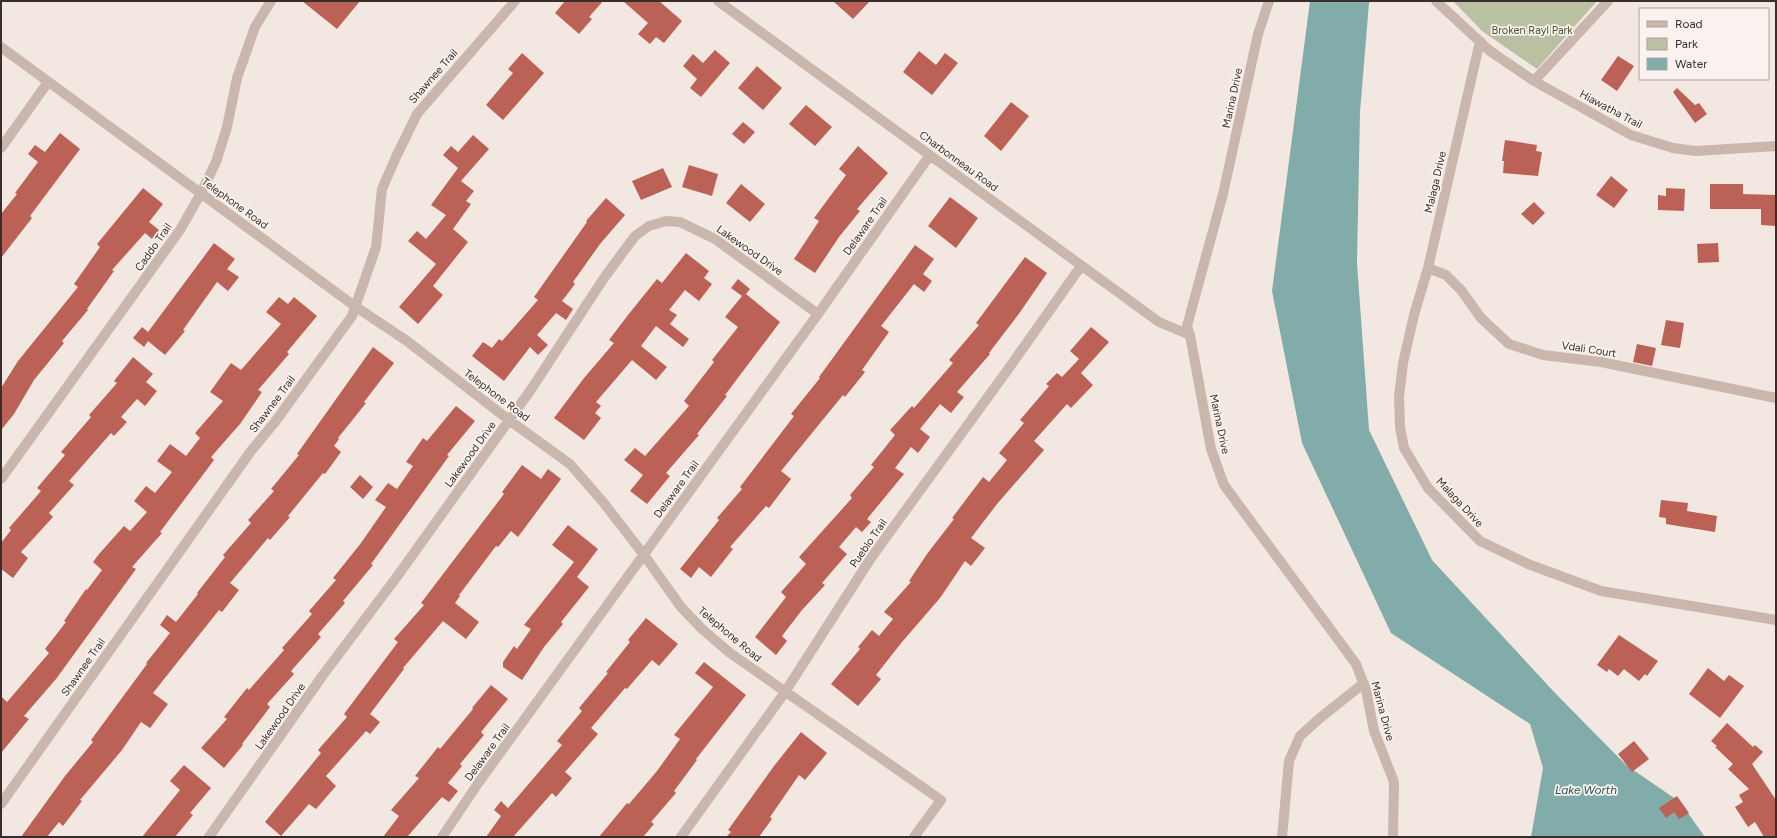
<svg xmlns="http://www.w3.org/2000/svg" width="1777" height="838" font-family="Figtree,sans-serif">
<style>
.green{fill:#bac0a2}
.water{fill:#82aca9}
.building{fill:#bc6155}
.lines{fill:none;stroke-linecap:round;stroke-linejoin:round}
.minor{stroke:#c9b7ae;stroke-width:10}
.labels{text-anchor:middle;stroke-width:3.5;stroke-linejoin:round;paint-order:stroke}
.park-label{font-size:11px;fill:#4c5531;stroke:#f9f2ee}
.street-label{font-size:11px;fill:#382e2c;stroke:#f9f2ee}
.water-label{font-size:12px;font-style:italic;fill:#245753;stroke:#f9f2ee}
</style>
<rect width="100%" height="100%" fill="#f2e8e1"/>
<path class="green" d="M1453 1H1597L1537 69 1482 31Z"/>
<path class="water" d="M1310 1H1371L1369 3 1360 112 1357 263 1369 430 1432 560 1556 694 1626 765 1680 802 1705 837H1531L1543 768 1530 724 1391 633 1302 443 1272 291Z"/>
<path class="building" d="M302 1H360L337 29Z
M565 1H603L589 17 592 19 579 34 555 13Z
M623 1H659L682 21 664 43 656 37 650 44 638 34 648 23Z
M833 1H870L853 19Z
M715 50 730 63 701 97 690 88 697 79 683 66 693 54 703 63Z
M919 51 936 65 945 53 958 63 932 95 903 72Z
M522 53 544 73 503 120 486 105 513 73 508 69Z
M1618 56 1634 66 1617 91 1601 80Z
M757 66 782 88 763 110 738 88Z
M1677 88 1695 105 1699 103 1707 114 1695 123 1673 92Z
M1011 102 1029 116 1001 151 984 136Z
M806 105 832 127 815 146 789 124Z
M743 122 755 132 744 144 732 134Z
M60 133 80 149 30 216 32 218 1 258V214L17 194 15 193 38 162 28 154 35 145 45 152Z
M473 135 489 149 461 181 474 191 466 201 471 204 453 229 468 242 433 286 443 295 418 324 399 307 436 264 408 241 417 231 426 239 446 215 431 205 458 168 443 155 451 146 458 152Z
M1505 140 1537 145 1536 151 1542 152 1538 176 1503 173 1504 161H1502Z
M858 146 888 173 857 209 860 211 839 237 815 273 794 259 819 221 814 218 846 175 839 169Z
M689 165 718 174 712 196 682 187Z
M663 168 672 187 641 200 632 181Z
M1611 176 1628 190 1614 208 1596 195Z
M741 184 765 204 750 222 726 203Z
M1710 184H1743V194L1776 195V226L1761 225V209H1710Z
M143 188 163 204 149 222 159 230 152 239 145 233 112 270 114 271 87 309 88 310 62 341 64 343 34 380 14 414 1 430V388L18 361 78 287 74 284 100 247 97 244Z
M1666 188 1685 189 1684 211 1658 210V195L1666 196Z
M950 197 978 218 956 248 928 226Z
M606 198 625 215 600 244 573 282 575 284 562 301 573 309 566 320 556 313 537 335 548 345 538 355 530 347 504 381 472 356 483 342 492 348 499 339 502 341 538 300 534 297 587 222 586 221Z
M1534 202 1545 213 1533 225 1521 214Z
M214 243 235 259 227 269 239 277 228 291 217 282 183 330 185 331 165 355 148 341 144 347 133 338 142 327 148 332Z
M1718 243 1719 262 1698 263 1697 244Z
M915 245 934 259 923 274 932 281 924 292 914 284 881 326 889 332 862 370 865 372 845 397 843 395 781 471 791 479 769 508 766 506 730 547 733 549 711 577 699 567 691 578 680 569 719 520 717 518 742 489 740 487 794 416 791 414 820 378 819 377Z
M686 253 709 271 704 278 712 284 699 301 685 290 669 310 677 315 670 324 689 339 683 347 656 326 641 346 667 367 656 380 632 360 596 402 601 406 595 413 601 418 584 440 554 418 584 378 614 343 609 340 628 315 657 279 662 283Z
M1025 257 1047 273 1018 315 989 353 990 354 957 392 964 397 951 413 940 404 920 429 930 437 918 453 911 447 895 468 904 474 867 519 871 522 862 532 856 527 839 547 847 554 822 583 825 585 802 610 782 636 787 641 776 655 755 637 786 597 781 592 806 564 799 557 852 498 850 495 874 467 871 465 895 435 890 430 912 406 914 408 953 363 949 360 979 325 976 323Z
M738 279 750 289 746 294 780 322 725 395 727 396 697 434 699 435 666 473 670 476 647 504 630 491 643 475 624 460 635 448 645 456 689 406 684 401 714 362 712 360 738 327 725 317 742 296 731 288Z
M279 297 288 304 294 297 317 316 287 352 289 354 258 390 262 392 240 424 211 457 214 460 160 532 162 533 132 567 136 569 56 679 24 716 29 719 1 753V696L7 702 49 653 45 649 66 622 64 621 86 589 87 590 102 570 93 562 99 554 124 526 130 531 147 512 134 501 146 486 155 493 172 472 157 461 170 444 186 456 200 438 195 433 223 401 210 392 231 363 241 370 281 324 266 312Z
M1666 320 1684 323 1680 348 1661 345Z
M1091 327 1109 342 1081 373 1093 385 1071 408 1067 404 1034 441 1044 450 997 504 971 538 985 548 971 566 965 561 940 598 902 642 876 675 881 679 858 706 831 684 860 649 858 647 872 630 879 636 893 619 884 612 911 582 909 581 927 554 954 519 952 518 977 485 983 477 989 482 1007 460 999 453 1024 423 1020 420 1049 386 1046 384 1057 373 1062 377 1079 359 1070 351Z
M1637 344 1656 348 1652 366 1633 362Z
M373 347 394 363 364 402 366 403 338 438 339 439 334 446 341 452 325 474 323 473 288 516 290 517 270 540 268 538 230 583 239 590 222 612 219 610 153 693 168 704 150 728 141 722 122 750 80 800 82 801 63 826 59 822 47 837H21L65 776 93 742 91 740 147 664 146 663 170 633 160 625 167 615 176 622 198 594 197 593 225 557 223 555 251 523 248 520 274 491 271 489 299 455 297 454Z
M133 357 153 374 146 382 157 391 145 406 137 399 121 417 127 422 114 436 111 433 69 481 74 485 49 513 53 517 21 552 28 558 13 578 1 569V543L11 530 9 528 41 491 37 488 65 455 61 452 91 417 89 415 117 383 114 381Z
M456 406 475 421 447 455 449 456 371 564 373 565 343 601 345 603 318 634 321 637 291 671 294 674 267 704 270 707 242 744 243 745 224 768 201 748 227 719 224 717 247 688 249 690 284 650 282 648 312 614 309 611 336 580 333 578 361 543 386 507 375 500 388 483 397 489 413 466 406 462 423 438 427 441Z
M522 465 541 479 548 469 561 479 518 537 511 531 498 547 496 546 459 595 460 596 455 603 479 622 466 639 443 621 403 668 404 669 370 714 380 722 370 734 366 731 326 776 336 786 316 809 309 804 281 836 265 822 321 753 318 750 347 717 344 714 398 642 394 639 424 605 421 603 504 494 502 492Z
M360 475 373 487 363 499 350 487Z
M1661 500 1688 503 1687 511 1717 516 1715 532 1666 524V518L1659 517Z
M568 525 598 549 577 577 589 587 561 622 563 624 544 647 522 680 503 667V662L514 646 517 649 531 629 524 625 574 562 552 545Z
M646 618 678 644 659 666 652 660 627 689 625 688 591 728 598 734 565 772 572 778 556 797 552 793 513 837H486L501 816 494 810 501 801 508 808 562 745 557 741 582 711 579 708 608 673 606 672 630 642 628 640Z
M1619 635 1658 661 1647 676 1645 674 1639 681 1624 669 1618 676 1609 669 1607 672 1597 665Z
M704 662 746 695 696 759 697 760 674 791 676 793 651 822 654 824 643 837H599L627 803 629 804 657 771 680 739 674 735 713 687 695 673Z
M1708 668 1724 681 1729 675 1744 686 1720 718 1689 694Z
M491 685 508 699 481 732 484 735 460 764 462 766 448 783 458 791 449 802 442 797 407 837H383L399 816 391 810 419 778 415 776 438 747 440 749 473 709 472 708Z
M1727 723 1753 747 1755 745 1763 752 1752 764 1776 800V837H1764L1755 822 1748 827 1735 807 1743 802 1739 795 1749 789 1728 769 1733 764 1715 747 1717 746 1711 741Z
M801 732 827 753 805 780 799 775 770 817 772 819 759 837H726L731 832 728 830 774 766Z
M1634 741 1649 759 1632 772 1618 754Z
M184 765 211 788 190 813 193 815 175 837H142L180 790 170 781Z
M1677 796 1689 813 1679 819 1674 812 1666 818 1659 808Z"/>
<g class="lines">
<path class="minor" d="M718 1 1159 322 1190 335
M1269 1 1258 34 1223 194 1187 326 1190 335 1211 449 1224 485 1356 664 1366 690 1374 731 1394 782 1393 837
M1436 1 1490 51 1534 81 1631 135 1673 148 1696 151 1776 146
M1480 41 1428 268 1414 315 1403 363 1399 397 1400 427 1404 448 1428 488 1480 541 1528 564 1601 591 1776 620
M1 47 356 307 407 341 509 420 570 464 603 502 644 555 681 607 702 629 730 653 941 800 914 837
M1534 81 1608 1
M1 148 48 82
M1428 268 1446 275 1461 290 1481 318 1509 344 1543 355 1601 362 1776 398
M1 479 180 230 201 193 216 162 227 127 237 78 255 27 271 1
M1 804 251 451 275 422 352 316 376 247 382 189 396 157 417 114 515 1
M209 837 323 675 396 578 530 391 604 278 635 236 649 226 666 221 680 222 715 239 818 314
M442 837 479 782 818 314 930 155
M681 837 785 692 871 558 1009 368 1081 266
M1282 837 1289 761 1300 736 1320 718 1364 683"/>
</g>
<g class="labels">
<g class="park-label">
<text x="1532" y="34">Broken Rayl Park</text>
</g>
<g class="street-label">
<text transform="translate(433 76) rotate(-49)" y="4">Shawnee Trail</text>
<text transform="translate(1232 98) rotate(-78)" y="4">Marina Drive</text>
<text transform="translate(1611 109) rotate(28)" y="4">Hiawatha Trail</text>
<text transform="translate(959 161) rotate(36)" y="4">Charbonneau Road</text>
<text transform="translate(1435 182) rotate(-77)" y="4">Malaga Drive</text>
<text transform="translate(235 203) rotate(36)" y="4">Telephone Road</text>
<text transform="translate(865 226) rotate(-55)" y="4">Delaware Trail</text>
<text transform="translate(153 247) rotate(-55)" y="4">Caddo Trail</text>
<text transform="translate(750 250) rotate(35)" y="4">Lakewood Drive</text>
<text transform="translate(1589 349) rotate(9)" y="4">Vdali Court</text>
<text transform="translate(497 395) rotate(37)" y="4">Telephone Road</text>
<text transform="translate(272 404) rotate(-53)" y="4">Shawnee Trail</text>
<text transform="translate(1220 424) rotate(78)" y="4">Marina Drive</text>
<text transform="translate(470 454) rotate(-54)" y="4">Lakewood Drive</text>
<text transform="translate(676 489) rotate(-54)" y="4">Delaware Trail</text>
<text transform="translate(1460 502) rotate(47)" y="4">Malaga Drive</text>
<text transform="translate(868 543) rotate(-55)" y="4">Pueblo Trail</text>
<text transform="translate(730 634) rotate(40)" y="4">Telephone Road</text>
<text transform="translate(83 667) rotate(-55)" y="4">Shawnee Trail</text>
<text transform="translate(1383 711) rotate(75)" y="4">Marina Drive</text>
<text transform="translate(280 716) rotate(-55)" y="4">Lakewood Drive</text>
<text transform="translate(487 752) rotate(-54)" y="4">Delaware Trail</text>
</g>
<g class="water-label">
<text x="1586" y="794">Lake Worth</text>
</g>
</g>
<rect width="1777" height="838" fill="none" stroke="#382e2c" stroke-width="4"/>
<rect x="1639" y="8" width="130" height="72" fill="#f9f2ee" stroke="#aca4a0"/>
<rect x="1647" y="21" width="20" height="6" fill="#c9b7ae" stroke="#aca4a0"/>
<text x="1675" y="28" font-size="12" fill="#382e2c">Road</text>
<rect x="1647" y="38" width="20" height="12" fill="#bac0a2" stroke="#aca4a0"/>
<text x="1675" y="48" font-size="12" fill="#382e2c">Park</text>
<rect x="1647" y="58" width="20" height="12" fill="#82aca9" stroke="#aca4a0"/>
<text x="1675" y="68" font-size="12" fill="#382e2c">Water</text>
</svg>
